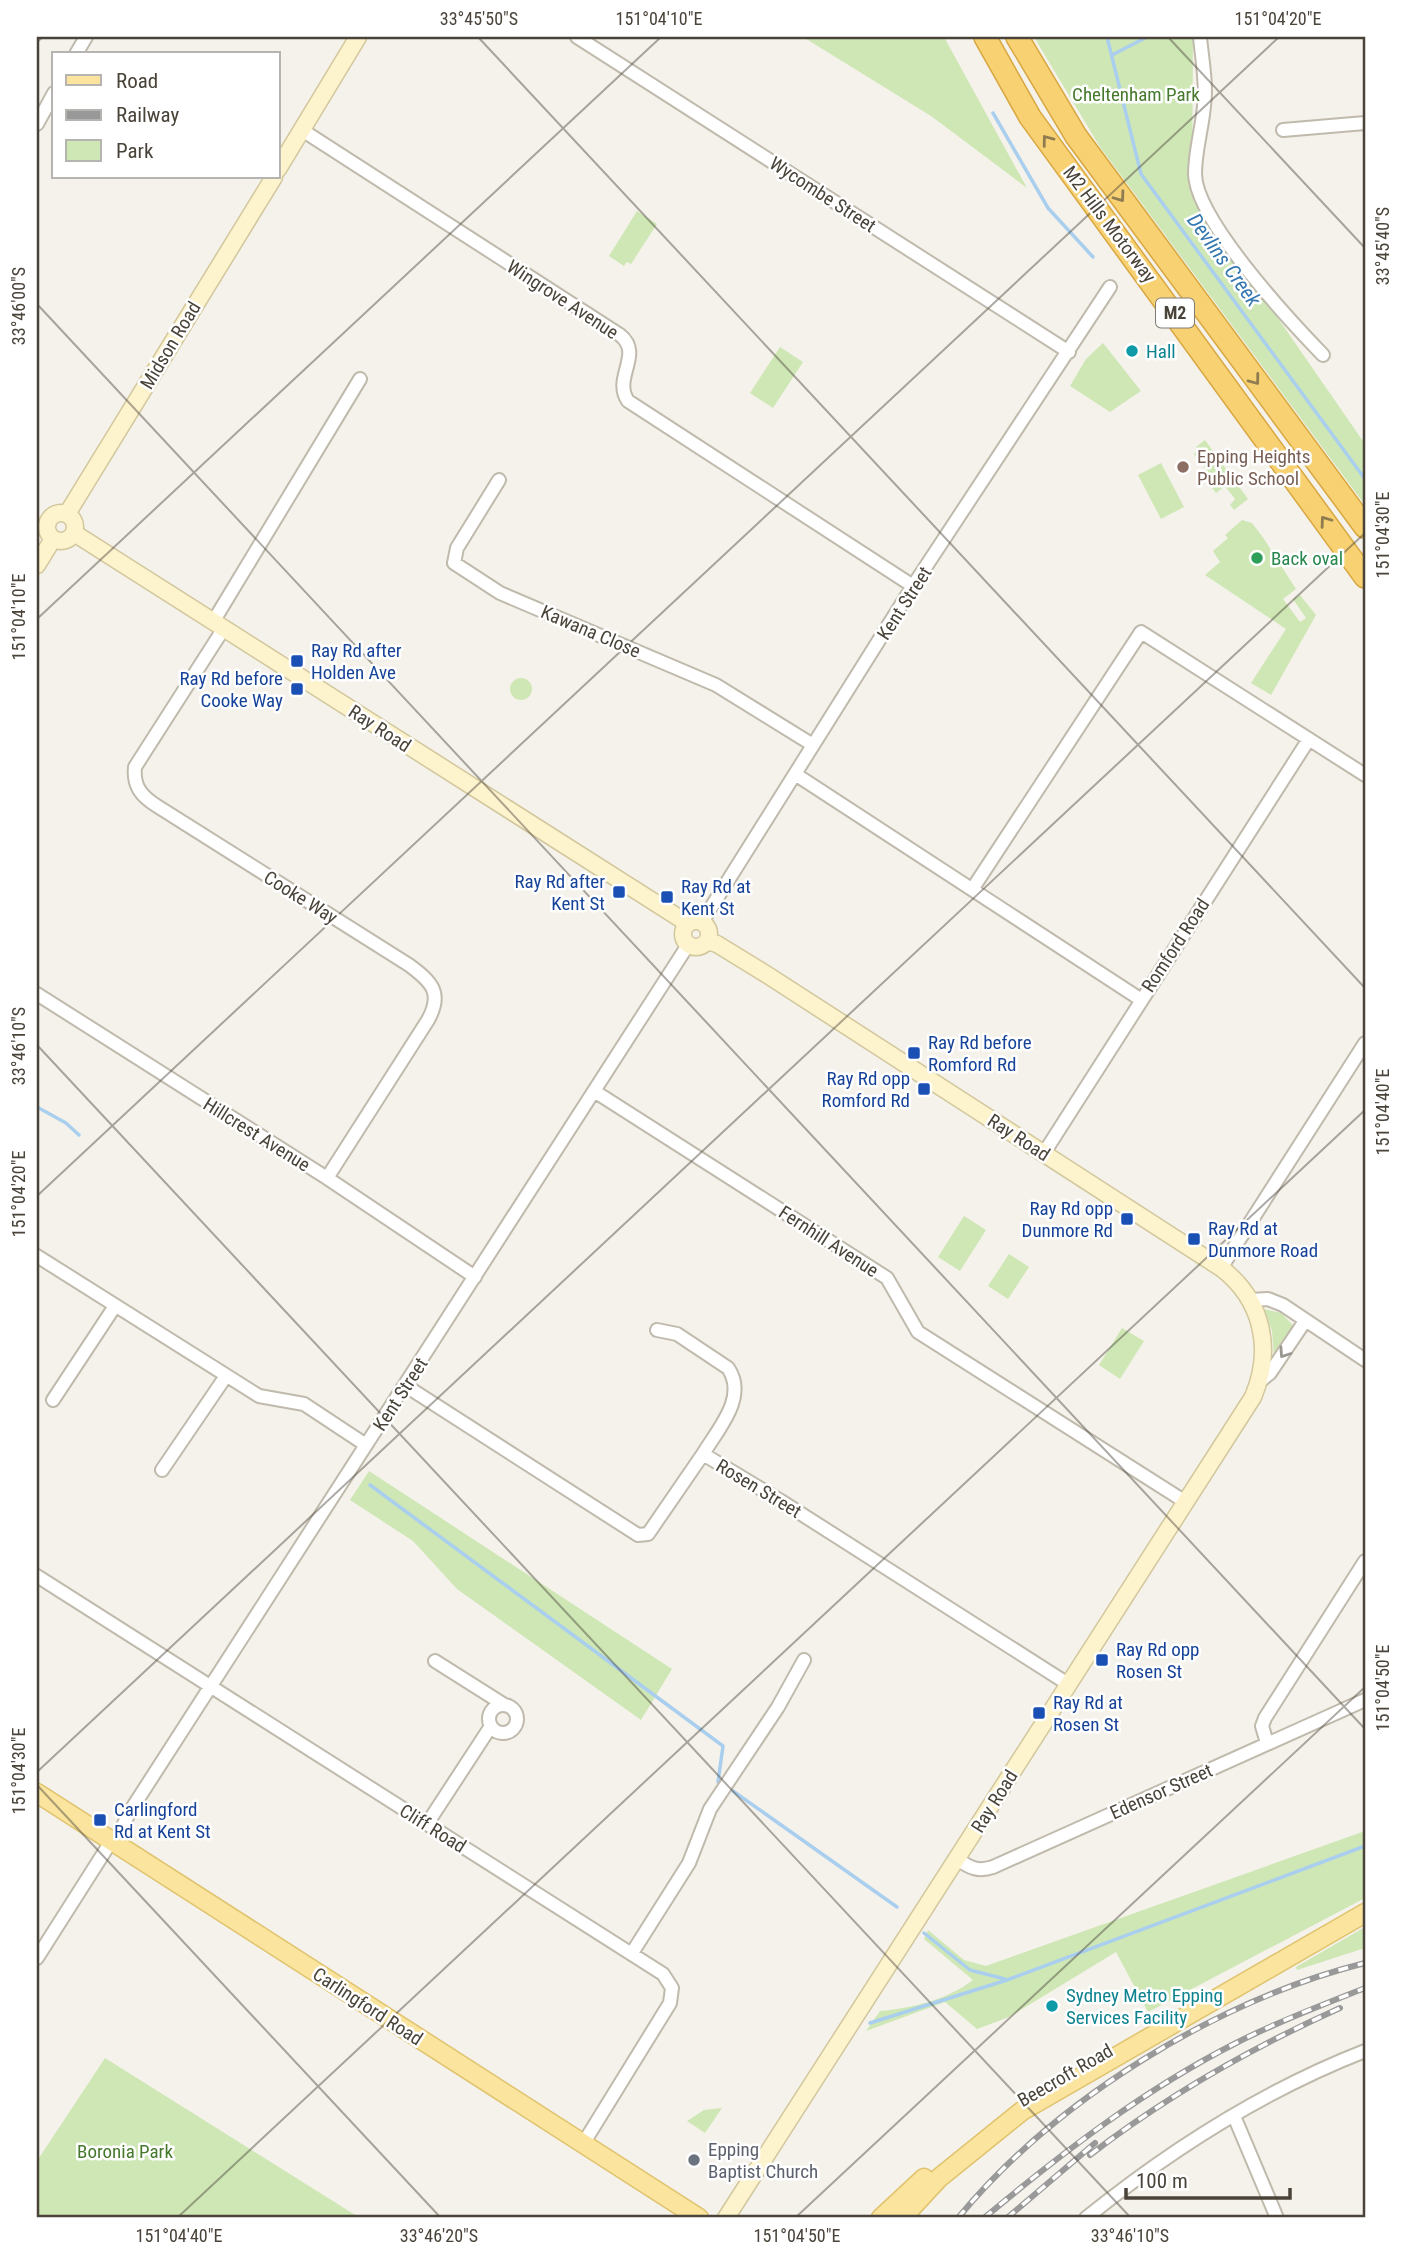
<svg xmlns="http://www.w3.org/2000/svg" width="1402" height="2255" font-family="'Roboto Condensed',sans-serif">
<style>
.green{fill:#cee7b5}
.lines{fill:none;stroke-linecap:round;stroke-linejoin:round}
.stream{stroke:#aacfee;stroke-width:3.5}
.street-casing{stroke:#c0baad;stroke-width:16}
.secondary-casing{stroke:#d2c79c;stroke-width:19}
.primary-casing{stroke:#e0c36e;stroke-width:21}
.highway-casing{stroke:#d8a741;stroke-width:24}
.street{stroke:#fff;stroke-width:12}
.secondary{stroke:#fdf3cd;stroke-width:16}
.primary{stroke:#fae49e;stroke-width:18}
.highway{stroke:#f8d172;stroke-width:21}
.rail-casing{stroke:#999;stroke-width:6}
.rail{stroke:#fff;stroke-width:3.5;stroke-dasharray:10;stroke-linecap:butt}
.oneway{stroke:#8f7c50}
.oneway2{stroke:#9b9892}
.ticks{fill:none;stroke:#494339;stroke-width:2;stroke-opacity:0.45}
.culture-dot{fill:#0f9aa8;stroke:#fff;stroke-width:2.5}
.education-dot{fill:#8d6e63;stroke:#fff;stroke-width:2.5}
.leisure-dot{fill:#2e9e5b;stroke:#fff;stroke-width:2.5}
.transit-dot{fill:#1a4fb4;stroke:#fff;stroke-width:2.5}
.worship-dot{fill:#6b7280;stroke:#fff;stroke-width:2.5}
.labels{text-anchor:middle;stroke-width:5;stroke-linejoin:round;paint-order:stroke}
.shield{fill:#fff;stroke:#807b74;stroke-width:2}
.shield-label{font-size:18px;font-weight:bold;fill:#494339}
.park-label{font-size:19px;fill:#47792d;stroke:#fff}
.street-label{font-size:19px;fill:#494339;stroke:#fff}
.culture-label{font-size:19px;fill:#0d838f;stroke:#fff;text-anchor:start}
.education-label{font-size:19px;fill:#785e54;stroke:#fff;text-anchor:start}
.leisure-label{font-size:19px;fill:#27864d;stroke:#fff;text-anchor:start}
.transit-label{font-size:19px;fill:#164399;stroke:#fff;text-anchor:start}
.worship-label{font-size:19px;fill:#5b616d;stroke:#fff;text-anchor:start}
.water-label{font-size:21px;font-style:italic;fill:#3577b1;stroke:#fff}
.neatline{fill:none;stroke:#494339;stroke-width:2.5}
.ticks-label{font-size:18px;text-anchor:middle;fill:#494339}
</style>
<rect width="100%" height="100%" fill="#f5f2eb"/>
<path class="green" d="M803 37H944L1027 188 931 116Z
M1034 37H1193L1192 194 1365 444V505L1100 147Z
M637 211 657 224 631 264 627 262 624 266 609 256Z
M1103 343 1141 391 1110 412 1070 386 1086 359Z
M780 347 803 362 773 408 750 393Z
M1205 440 1248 499 1234 510 1230 505 1235 499 1225 486 1216 493 1212 488 1218 484 1194 454 1198 450 1196 447Z
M1161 463 1184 507 1161 519 1138 475Z
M1242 520 1252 523 1262 536 1296 589 1283 599 1300 622 1306 618 1293 599 1300 595 1316 615 1271 695 1251 683 1286 629 1205 575 1220 562 1213 551 1228 538 1225 535Z
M510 689a11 11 0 1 1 22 0a11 11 0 1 1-22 0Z
M964 1216 986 1230 960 1271 938 1257Z
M1009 1254 1029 1267 1008 1299 988 1286Z
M1264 1309 1281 1313 1294 1326 1274 1357 1272 1331Z
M1122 1328 1144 1341 1120 1379 1099 1365Z
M369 1471 672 1669 641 1720 457 1589 413 1541 350 1500Z
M1365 1831V1898L1148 2012 1116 1952 1009 2017 977 2029 945 2002 866 2031 880 2011C912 2008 947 2000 973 1980L924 1939 928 1930 964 1960 986 1966Z
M1365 1927V1948L1297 1970 1296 1967Z
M105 2058 360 2218H37V2161Z
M722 2108 705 2133 687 2121 704 2110Z"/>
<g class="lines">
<path class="stream" d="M1107 37 1141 174 1365 479
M1112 55 1147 37
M993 113 1048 208 1093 257
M37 1107 66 1123 79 1135
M370 1485 723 1746 718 1782
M733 1791 897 1907
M924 1933 970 1970 1005 1979
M870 2023 1007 1980 1365 1846"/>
<g class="street-casing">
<path id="street" d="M577 37 1069 352
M1200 37C1202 59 1207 84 1204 106 1202 129 1195 151 1195 174 1196 220 1290 321 1323 355
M76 54 86 37
M37 124 54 93
M302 130 620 335C644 354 612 378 628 401L913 586
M1283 130 1365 123
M499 480 457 548 454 563 500 593 716 685 813 745
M213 622 360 379
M224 628 135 767C133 786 141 796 157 806L409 965C432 982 443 993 428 1020L327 1178
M795 774 1140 999
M973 888 1141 632 1365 775
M702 922 913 586 1110 287
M37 994 327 1178 475 1277
M594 1091 887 1278 918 1332 1184 1501
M1044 1153 1309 739
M37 1256 259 1396 304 1404 366 1445
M1221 1268 1365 1043
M1250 1300 1268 1299 1283 1305 1365 1360
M657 1330 677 1334 728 1368C748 1397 718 1429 703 1454
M1259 1382 1270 1373 1305 1321
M406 1386 638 1535 648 1534 703 1454 781 1501 1068 1684
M53 1400 115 1306
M162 1470 226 1376
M37 1576 663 1974 672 1988 670 2003 583 2144
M435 1661 503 1704
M489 1719a14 14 0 1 1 28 0a14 14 0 1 1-28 0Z
M1267 1743 1262 1726 1265 1718 1365 1561
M427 1824 491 1726
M121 1846 123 1826 129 1813 688 945
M957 1859C970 1868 978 1872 993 1867L1365 1700
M632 1953 689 1863 710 1809 778 1707 804 1660
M37 1958 112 1840
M1234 2116 1277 2218
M1086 2218C1169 2151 1265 2090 1365 2051"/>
</g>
<g class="secondary-casing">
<path id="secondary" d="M278 169 358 37
M47 527a14 14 0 1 1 28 0a14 14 0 1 1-28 0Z
M67 514 274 177
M74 533 687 923
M37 565 53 539
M683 934a13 13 0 1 1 26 0a13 13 0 1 1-26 0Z
M707 941 717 944 769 976 1221 1268C1263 1300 1273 1350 1253 1397L726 2218"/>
</g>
<g class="primary-casing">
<path id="primary" d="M37 1793 699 2218
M881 2218 924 2178
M902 2218 939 2178 1022 2111 1365 1913"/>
</g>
<g class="highway-casing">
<path id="highway" d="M985 37 1030 117 1365 577
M1017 37 1076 136 1365 527"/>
</g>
<use href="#street" class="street"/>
<use href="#secondary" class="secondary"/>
<use href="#primary" class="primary"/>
<use href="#highway" class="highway"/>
<g class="rail-casing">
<path id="rail" d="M1090 2155C1167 2096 1251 2048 1340 2008
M958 2218C1055 2100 1217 2000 1365 1963
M984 2218C1063 2152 1145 2089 1238 2042 1279 2021 1322 2005 1365 1988
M1007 2218 1095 2143"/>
</g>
<use href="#rail" class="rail"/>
</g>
<defs><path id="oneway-chevron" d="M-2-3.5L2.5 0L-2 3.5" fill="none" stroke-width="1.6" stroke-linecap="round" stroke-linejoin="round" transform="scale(1.75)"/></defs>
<g class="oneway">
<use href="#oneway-chevron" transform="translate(1047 140) rotate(-127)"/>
<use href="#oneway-chevron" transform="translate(1120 197) rotate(54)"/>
<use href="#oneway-chevron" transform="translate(1255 380) rotate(53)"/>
<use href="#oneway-chevron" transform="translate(1325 521) rotate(-126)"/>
</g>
<use class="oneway2" href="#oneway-chevron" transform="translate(1284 1353) rotate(124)"/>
<path class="ticks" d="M478 37 1365 988M1168 37 1365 248M37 42 43 37M37 304 1365 1729M37 619 661 37M37 1045 1131 2218M37 1196 1279 37M37 1772 1365 533M37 1785 441 2218M177 2218 1365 1110M795 2218 1365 1687"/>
<g class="culture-dot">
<circle cx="1132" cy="351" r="7"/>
<circle cx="1052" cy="2006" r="7"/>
</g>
<circle class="education-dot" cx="1183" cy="467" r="7"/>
<circle class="leisure-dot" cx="1257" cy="558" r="7"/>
<g class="transit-dot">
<rect x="290" y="654" width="14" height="14" rx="3.5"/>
<rect x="290" y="682" width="14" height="14" rx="3.5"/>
<rect x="612" y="885" width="14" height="14" rx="3.5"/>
<rect x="660" y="890" width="14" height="14" rx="3.5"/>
<rect x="907" y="1046" width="14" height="14" rx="3.5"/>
<rect x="917" y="1082" width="14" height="14" rx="3.5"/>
<rect x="1120" y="1212" width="14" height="14" rx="3.5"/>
<rect x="1187" y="1232" width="14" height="14" rx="3.5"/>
<rect x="1095" y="1653" width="14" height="14" rx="3.5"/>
<rect x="1032" y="1706" width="14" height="14" rx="3.5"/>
<rect x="93" y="1813" width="14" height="14" rx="3.5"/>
</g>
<circle class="worship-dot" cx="694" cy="2160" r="7"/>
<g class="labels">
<rect class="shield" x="1156" y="298.5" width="38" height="29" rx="5"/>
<g class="shield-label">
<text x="1175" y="319">M2</text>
</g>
<g class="park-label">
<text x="1136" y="101">Cheltenham Park</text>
<text x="125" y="2158">Boronia Park</text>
</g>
<g class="street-label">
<text transform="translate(823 194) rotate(33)" y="7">Wycombe Street</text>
<text transform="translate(1110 224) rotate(53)" y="7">M2 Hills Motorway</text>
<text transform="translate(563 299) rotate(33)" y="7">Wingrove Avenue</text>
<text transform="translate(170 345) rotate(-59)" y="7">Midson Road</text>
<text transform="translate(904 603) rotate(-57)" y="7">Kent Street</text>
<text transform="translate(591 631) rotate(23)" y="7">Kawana Close</text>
<text transform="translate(380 728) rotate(33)" y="7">Ray Road</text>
<text transform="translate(301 897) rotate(32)" y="7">Cooke Way</text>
<text transform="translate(1175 945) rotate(-57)" y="7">Romford Road</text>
<text transform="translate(257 1134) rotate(32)" y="7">Hillcrest Avenue</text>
<text transform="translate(1019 1137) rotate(33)" y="7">Ray Road</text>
<text transform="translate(829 1241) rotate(33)" y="7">Fernhill Avenue</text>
<text transform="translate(400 1394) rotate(-57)" y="7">Kent Street</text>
<text transform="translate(759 1488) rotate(31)" y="7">Rosen Street</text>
<text transform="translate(1161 1791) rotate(-24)" y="7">Edensor Street</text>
<text transform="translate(994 1801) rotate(-58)" y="7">Ray Road</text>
<text transform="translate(433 1828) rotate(32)" y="7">Cliff Road</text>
<text transform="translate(368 2006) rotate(33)" y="7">Carlingford Road</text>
<text transform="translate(1065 2075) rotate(-30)" y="7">Beecroft Road</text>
</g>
<g class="culture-label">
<text x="1146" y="358">Hall</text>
<text x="1066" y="2002">Sydney Metro Epping<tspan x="1066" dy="22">Services Facility</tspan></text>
</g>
<g class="education-label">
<text x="1197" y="463">Epping Heights<tspan x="1197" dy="22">Public School</tspan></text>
</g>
<g class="leisure-label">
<text x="1271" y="565">Back oval</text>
</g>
<g class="transit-label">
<text x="311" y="657">Ray Rd after<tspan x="311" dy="22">Holden Ave</tspan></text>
<text x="283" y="685" text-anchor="end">Ray Rd before<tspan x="283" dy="22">Cooke Way</tspan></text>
<text x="605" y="888" text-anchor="end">Ray Rd after<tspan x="605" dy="22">Kent St</tspan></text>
<text x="681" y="893">Ray Rd at<tspan x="681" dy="22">Kent St</tspan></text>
<text x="928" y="1049">Ray Rd before<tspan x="928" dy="22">Romford Rd</tspan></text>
<text x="910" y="1085" text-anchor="end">Ray Rd opp<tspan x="910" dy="22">Romford Rd</tspan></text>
<text x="1113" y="1215" text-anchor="end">Ray Rd opp<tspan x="1113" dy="22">Dunmore Rd</tspan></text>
<text x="1208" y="1235">Ray Rd at<tspan x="1208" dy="22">Dunmore Road</tspan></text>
<text x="1116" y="1656">Ray Rd opp<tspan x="1116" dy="22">Rosen St</tspan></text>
<text x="1053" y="1709">Ray Rd at<tspan x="1053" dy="22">Rosen St</tspan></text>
<text x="114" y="1816">Carlingford<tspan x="114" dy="22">Rd at Kent St</tspan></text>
</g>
<g class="worship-label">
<text x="708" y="2156">Epping<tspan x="708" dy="22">Baptist Church</tspan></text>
</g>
<g class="water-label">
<text transform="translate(1224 260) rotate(54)" y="7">Devlins Creek</text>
</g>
</g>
<rect width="1402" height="2255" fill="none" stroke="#ffffff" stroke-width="77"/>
<rect x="52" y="52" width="228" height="126" fill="#ffffff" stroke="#b6b4b0" stroke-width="2"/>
<rect x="66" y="75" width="35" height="10" fill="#fae49e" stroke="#b6b4b0" stroke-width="2"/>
<text x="116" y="88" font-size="21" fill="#494339">Road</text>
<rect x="66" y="110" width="35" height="10" fill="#999999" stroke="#b6b4b0" stroke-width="2"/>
<text x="116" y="122" font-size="21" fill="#494339">Railway</text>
<rect x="66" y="140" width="35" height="21" fill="#cee7b5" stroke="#b6b4b0" stroke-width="2"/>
<text x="116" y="158" font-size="21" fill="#494339">Park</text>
<path d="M1126 2188v10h164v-10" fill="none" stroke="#494339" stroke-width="3.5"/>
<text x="1136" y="2188" font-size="21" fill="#494339" stroke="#ffffff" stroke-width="5" paint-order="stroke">100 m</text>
<rect x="38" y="38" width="1326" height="2178" class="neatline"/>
<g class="ticks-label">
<text x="479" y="25">33°45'50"S</text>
<text x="659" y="25">151°04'10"E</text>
<text x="1278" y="25">151°04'20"E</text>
<text transform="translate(1383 246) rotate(-90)" y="6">33°45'40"S</text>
<text transform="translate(19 306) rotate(-90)" y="6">33°46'00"S</text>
<text transform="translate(1383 535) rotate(-90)" y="6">151°04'30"E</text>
<text transform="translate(19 617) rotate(-90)" y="6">151°04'10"E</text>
<text transform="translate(19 1046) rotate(-90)" y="6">33°46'10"S</text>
<text transform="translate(1383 1112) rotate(-90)" y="6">151°04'40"E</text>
<text transform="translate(19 1194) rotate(-90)" y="6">151°04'20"E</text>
<text transform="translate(1383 1688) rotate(-90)" y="6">151°04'50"E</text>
<text transform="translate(19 1771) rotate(-90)" y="6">151°04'30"E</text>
<text x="179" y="2242">151°04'40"E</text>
<text x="439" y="2242">33°46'20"S</text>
<text x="797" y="2242">151°04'50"E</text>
<text x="1130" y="2242">33°46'10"S</text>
</g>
</svg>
